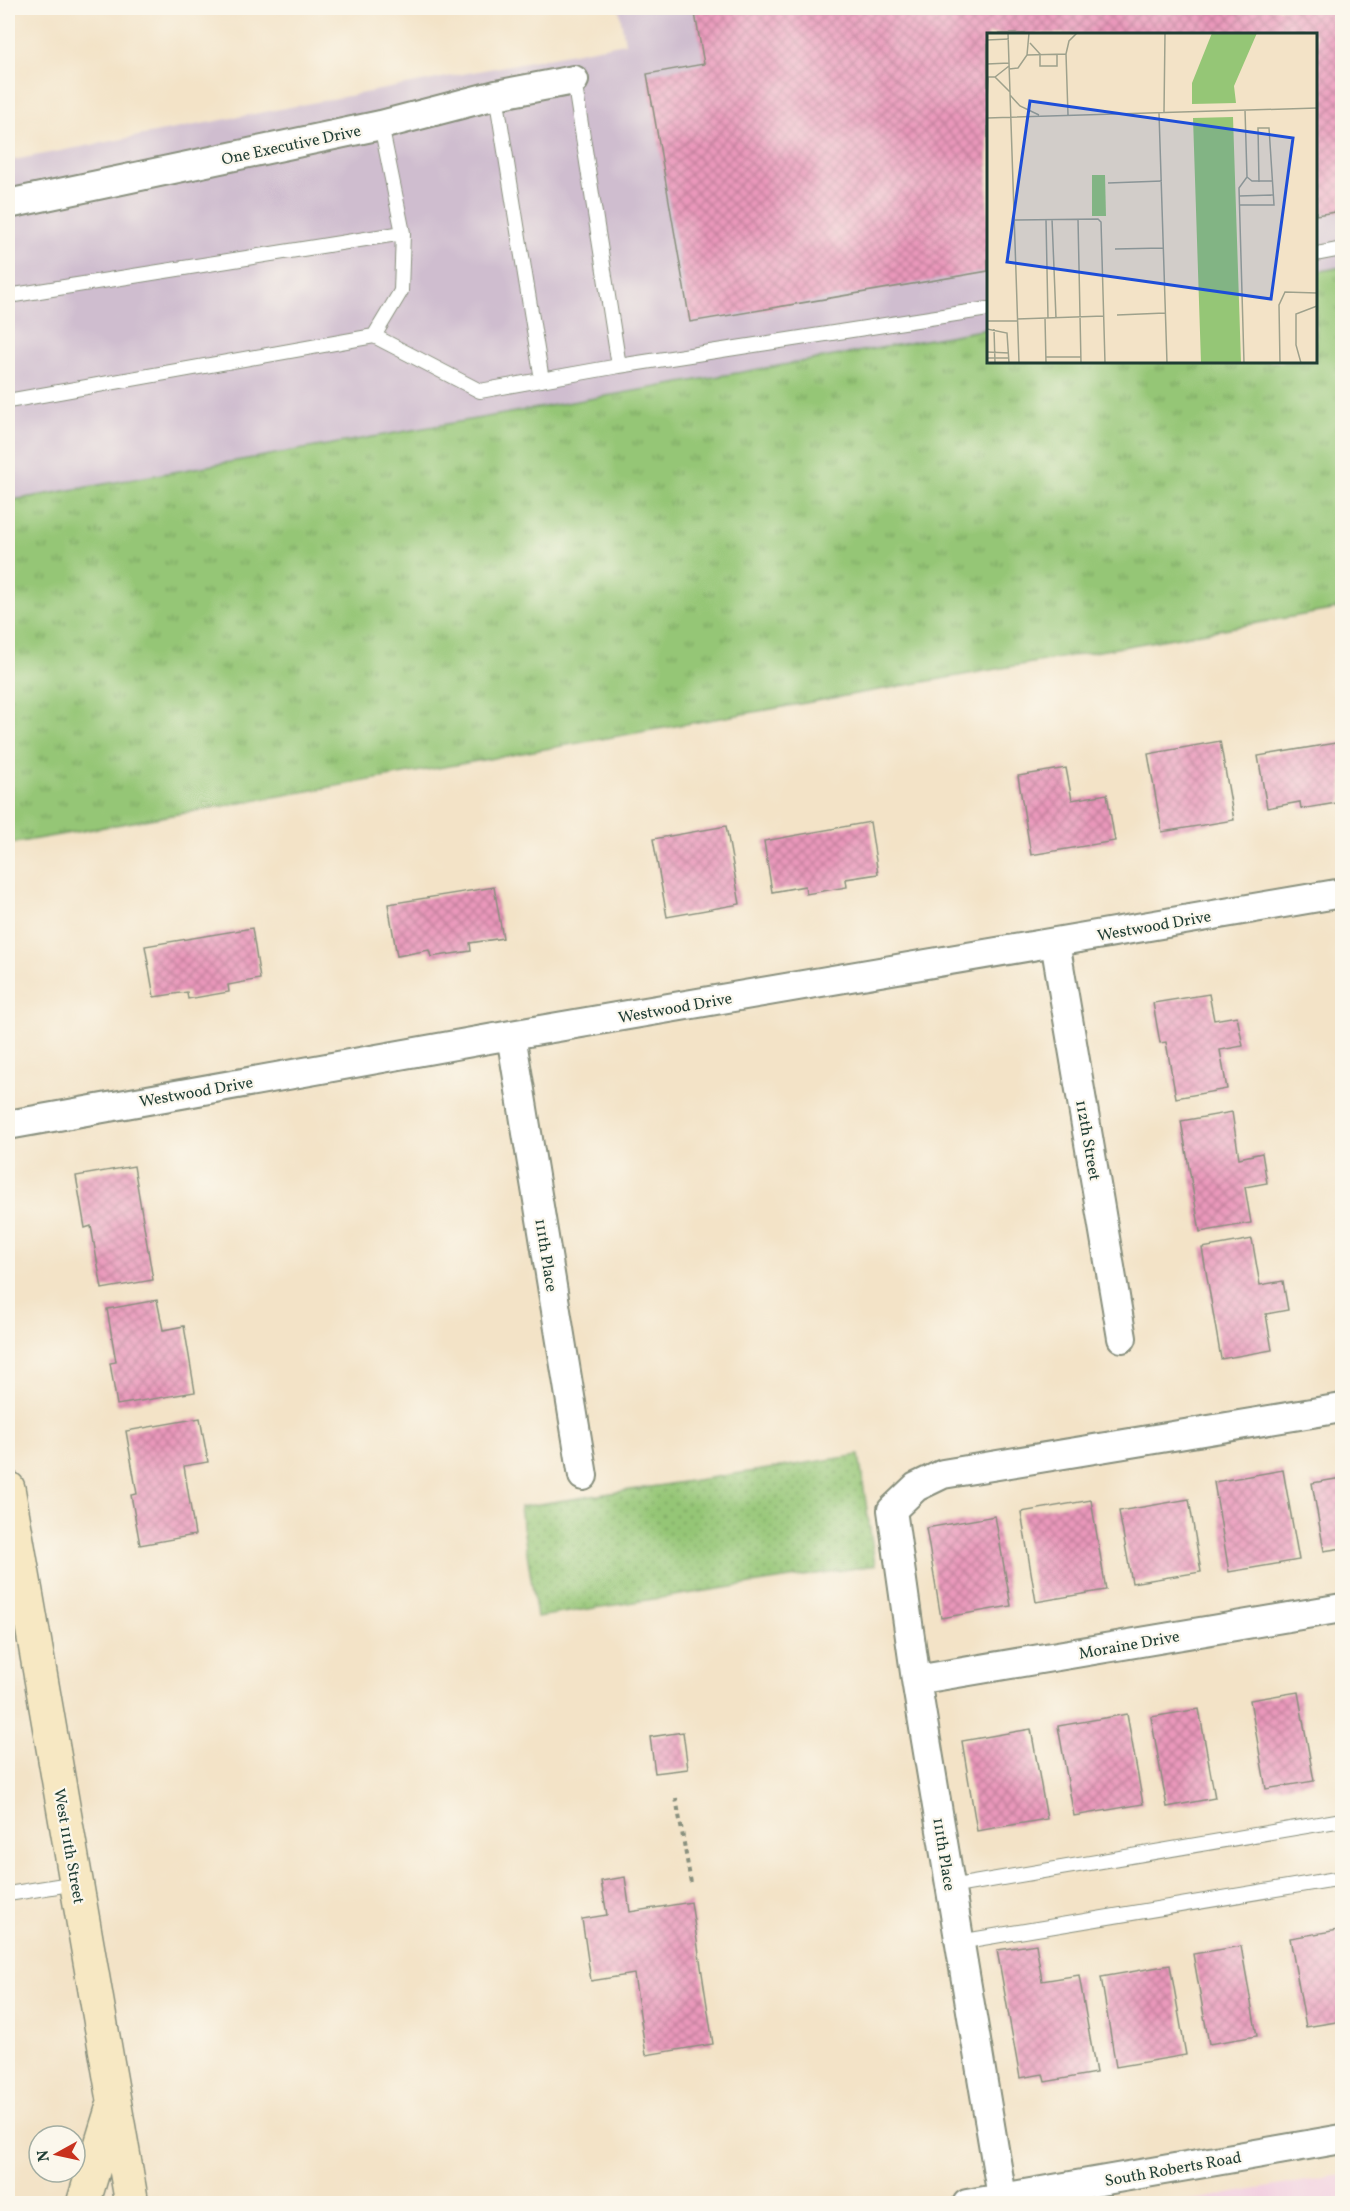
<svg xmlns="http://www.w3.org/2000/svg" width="1350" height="2211" font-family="Vollkorn,serif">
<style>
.built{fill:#f2cfe0}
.industrial{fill:#cfbdcf}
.grass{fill:url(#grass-tufts);stroke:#5a8255;stroke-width:1.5}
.park{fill:url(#park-dots);stroke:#5a8255;stroke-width:1.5}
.building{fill:url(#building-cross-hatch)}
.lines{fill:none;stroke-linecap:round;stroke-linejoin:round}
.lane-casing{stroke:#89907e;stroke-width:16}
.street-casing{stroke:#89907e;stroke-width:32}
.secondary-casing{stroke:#89907e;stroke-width:36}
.path{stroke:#89907e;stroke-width:4;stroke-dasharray:4.5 4.5;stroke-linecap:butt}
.lane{stroke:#fff;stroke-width:14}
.street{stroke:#fff;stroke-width:28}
.secondary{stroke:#f7e8c3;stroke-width:33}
.labels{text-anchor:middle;stroke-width:4.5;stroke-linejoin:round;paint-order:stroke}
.street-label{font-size:16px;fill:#1f3d34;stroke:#fbf7ec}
.inset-road{fill:none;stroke:#9ea18c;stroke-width:1.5}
.view{fill:#1d4ed8;fill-opacity:0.15;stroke:#1d4ed8;stroke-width:3}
.inset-edge{fill:none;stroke:#1f3d34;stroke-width:3}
</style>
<defs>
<pattern id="grass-tufts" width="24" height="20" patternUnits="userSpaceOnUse" patternTransform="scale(1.5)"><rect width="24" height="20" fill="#95c676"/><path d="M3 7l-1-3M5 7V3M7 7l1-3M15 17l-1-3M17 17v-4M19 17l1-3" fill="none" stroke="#79a262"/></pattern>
<pattern id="park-dots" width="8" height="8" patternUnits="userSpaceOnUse" patternTransform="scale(1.5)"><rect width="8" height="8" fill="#95c676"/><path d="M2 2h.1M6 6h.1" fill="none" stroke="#79a262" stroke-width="1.8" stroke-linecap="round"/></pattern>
<pattern id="building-cross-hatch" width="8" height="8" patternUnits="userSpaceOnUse" patternTransform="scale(1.5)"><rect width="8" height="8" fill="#ea98bb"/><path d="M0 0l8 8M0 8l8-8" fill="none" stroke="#bd7d99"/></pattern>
</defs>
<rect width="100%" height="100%" fill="#fbf7ec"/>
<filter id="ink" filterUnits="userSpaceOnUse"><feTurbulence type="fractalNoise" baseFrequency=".0167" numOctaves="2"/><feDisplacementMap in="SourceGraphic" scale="12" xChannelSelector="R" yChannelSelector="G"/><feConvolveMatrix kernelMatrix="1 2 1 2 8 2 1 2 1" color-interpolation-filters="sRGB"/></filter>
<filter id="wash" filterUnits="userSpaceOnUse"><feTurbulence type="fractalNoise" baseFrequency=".008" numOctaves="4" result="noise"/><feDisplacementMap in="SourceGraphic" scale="24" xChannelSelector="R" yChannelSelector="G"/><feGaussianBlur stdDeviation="1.35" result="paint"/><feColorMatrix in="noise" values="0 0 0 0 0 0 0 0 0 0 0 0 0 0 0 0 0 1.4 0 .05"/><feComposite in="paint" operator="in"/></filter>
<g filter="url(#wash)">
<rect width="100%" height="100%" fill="#f3e3c7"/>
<path class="built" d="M1342 2175V2203H1174Z"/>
<path class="industrial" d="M619 8H1342V267L1316 272V34H988V329L8 501V161L625 43Z"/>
<path class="grass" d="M1342 267V608L8 844V501L988 329V362H1316V272Z"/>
<path class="park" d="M859 1455 875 1565 537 1617 520 1507Z"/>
<g id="blocks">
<path class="building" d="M694 8H1342V211L1316 215V34H988V271L690 322 647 74 704 64Z
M1220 741 1234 820 1162 832 1148 754Z
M1342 742V802L1301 809 1300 802 1267 808 1258 756Z
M1066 768 1072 800 1107 794 1115 841 1031 855 1018 776Z
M870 822 878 874 846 879 847 887 806 894 805 886 772 892 764 841Z
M726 826 740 904 667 917 653 839Z
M494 887 503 938 470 943 471 951 431 957 429 950 397 956 388 904Z
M252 928 260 979 228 985 229 992 188 999 187 992 154 997 145 946Z
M1209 994 1214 1020 1237 1016 1243 1046 1220 1050 1227 1089 1176 1098 1166 1042 1160 1043 1153 1003Z
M1232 1112 1239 1158 1262 1153 1267 1183 1245 1187 1251 1223 1200 1232 1181 1121Z
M134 1166 153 1280 102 1289 91 1226 85 1228 76 1176Z
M1252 1239 1260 1285 1283 1281 1288 1310 1266 1314 1272 1350 1221 1359 1202 1248Z
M157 1300 163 1330 184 1326 195 1392 117 1405 110 1363 116 1362 107 1309Z
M200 1418 208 1462 184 1466 195 1535 140 1545 131 1495 137 1494 126 1431Z
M1283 1470 1299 1560 1229 1572 1214 1482Z
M1342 1478V1548L1324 1551 1312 1483Z
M1189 1499 1201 1572 1132 1583 1119 1511Z
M1091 1500 1106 1590 1036 1602 1021 1512Z
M995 1516 1011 1606 941 1618 926 1528Z
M1298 1692 1314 1781 1266 1789 1250 1700Z
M1199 1709 1215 1798 1167 1807 1151 1717Z
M1127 1714 1143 1804 1074 1816 1058 1726Z
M1031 1729 1047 1819 977 1831 962 1741Z
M683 1732 688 1769 655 1773 650 1737Z
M625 1877 630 1912 691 1902 713 2044 646 2055 634 1974 591 1981 582 1919 607 1915 601 1881Z
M1338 1930 1342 1956V2021L1306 2027 1290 1938Z
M1036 1944 1042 1981 1079 1975 1096 2073 1045 2082 1043 2074 1020 2078 997 1950Z
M1241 1946 1257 2036 1209 2044 1193 1954Z
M1170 1965 1186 2055 1116 2067 1101 1977Z"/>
</g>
</g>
<g filter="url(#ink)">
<use href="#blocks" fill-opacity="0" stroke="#89907e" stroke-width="1.5"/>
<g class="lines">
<g class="lane-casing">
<path id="lane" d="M574 80 619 366
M496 95 542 380
M1316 254 1342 249
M8 296 403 233
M374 336 480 391 619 366 988 309
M8 401 374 336 401 291 403 233 381 125
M950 1887 1342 1820
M8 1894 76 1883
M959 1942 1342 1878"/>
</g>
<g class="street-casing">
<path id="street" d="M8 204 381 125 496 95 574 80
M1055 942 1122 1338
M511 1035 583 1476
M8 1125 511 1035 1342 893
M916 1680 1342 1608
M1002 2197 916 1680 892 1510 916 1487 943 1474 1342 1408
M967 2204 1342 2139"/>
</g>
<g class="secondary-casing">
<path id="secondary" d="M8 1488 132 2204
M83 2204 112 2109"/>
</g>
<path class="path" d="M676 1798 691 1883"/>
<use href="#lane" class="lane"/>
<use href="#street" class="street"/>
<use href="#secondary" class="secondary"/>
</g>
</g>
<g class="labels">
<g class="street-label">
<text transform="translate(291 144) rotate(-12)" y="6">One Executive Drive</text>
<text transform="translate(1154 925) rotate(-10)" y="6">Westwood Drive</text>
<text transform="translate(675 1007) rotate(-10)" y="6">Westwood Drive</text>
<text transform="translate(196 1091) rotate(-10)" y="6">Westwood Drive</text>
<text transform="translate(1089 1140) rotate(80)" y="6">112th Street</text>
<text transform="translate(547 1255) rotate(81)" y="6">111th Place</text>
<text transform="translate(1129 1644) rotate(-10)" y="6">Moraine Drive</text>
<text transform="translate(70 1846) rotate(80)" y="6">West 111th Street</text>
<text transform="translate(945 1854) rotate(81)" y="6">111th Place</text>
<text transform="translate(1173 2168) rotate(-10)" y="6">South Roberts Road</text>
</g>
</g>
<g transform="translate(987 33)">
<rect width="330" height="330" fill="#f3e3c7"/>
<path d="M225 0H270L247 53 249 70 205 71V50ZM246 84 254 330H214L206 85Z" fill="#95c676"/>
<path d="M105 142H118L119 183H105Z" fill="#95c676"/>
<path class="inset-road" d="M21 0 32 330M0 7 22 6M43 10 53 21V33H70V21M79 21 81 82M40 22 79 21 82 8 90 0M0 31 22 30M22 36 31 35 40 22 42 0M8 44 23 59M23 62 33 73 52 82M0 68 1 44H8L22 33M258 77 260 144 265 148H285M177 79 178 0M172 80 180 330M0 85 330 75M121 150 175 148M252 163 287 162M252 172H287L282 95H271L272 149M65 186 69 285M91 186 94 330M28 187 111 186 114 189 118 330M59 187 61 285M128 216 176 215M130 282 178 280M58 285 59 330M30 286 117 283M0 288H30M0 296 20 300 22 330M7 296 8 330M0 319 22 320M59 324H94M0 325H22M257 330 252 155 260 144M293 330 292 272 298 259 330 260M314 330 309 312V281L330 273"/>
<path class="view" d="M43 68 306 105 284 266 20 229Z"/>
<rect width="330" height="330" class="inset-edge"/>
</g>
<rect width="1350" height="2211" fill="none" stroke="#fbf7ec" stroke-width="30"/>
<g transform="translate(57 2154) rotate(262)"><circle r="28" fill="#fbf7ec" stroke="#a3ada2" stroke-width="1.5"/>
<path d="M0-4.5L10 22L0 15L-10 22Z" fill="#c8321e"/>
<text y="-9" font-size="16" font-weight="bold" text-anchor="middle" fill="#1f3d34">N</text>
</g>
</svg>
